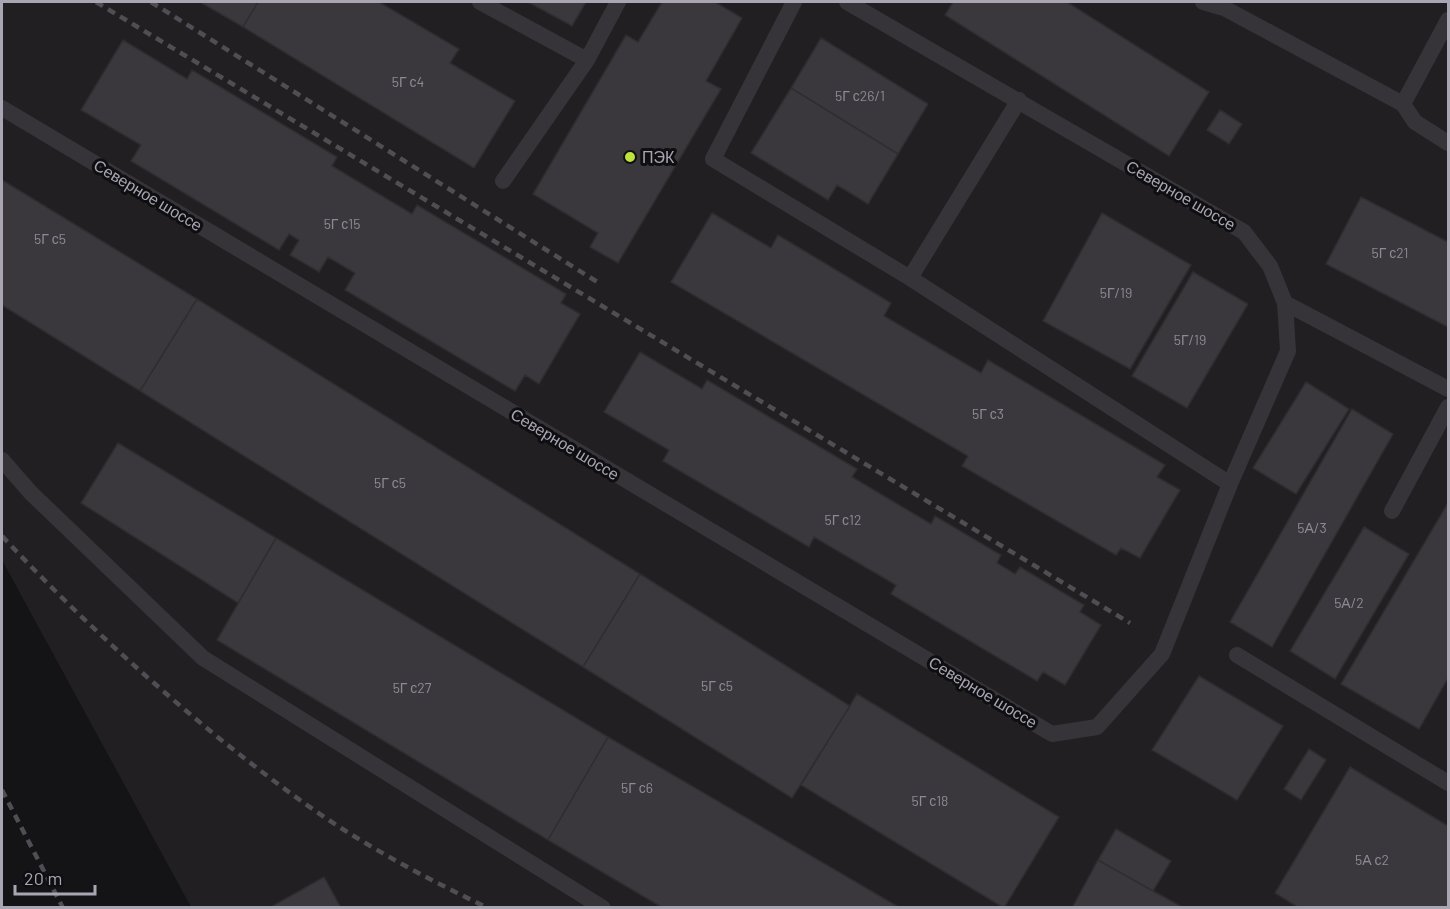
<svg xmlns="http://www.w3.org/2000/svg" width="1450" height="909" font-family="Barlow,sans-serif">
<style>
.built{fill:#211f21}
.building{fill:#3a383c;stroke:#2f2d30;stroke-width:1.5}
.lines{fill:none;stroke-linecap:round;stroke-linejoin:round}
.service{stroke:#363439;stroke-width:16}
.rail{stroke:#504e54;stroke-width:4.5;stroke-dasharray:8 6;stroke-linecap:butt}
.poi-dot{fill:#bee23e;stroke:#0f0e10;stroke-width:2}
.labels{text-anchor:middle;stroke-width:6;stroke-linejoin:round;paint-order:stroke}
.number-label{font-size:14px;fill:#8d8a96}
.poi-label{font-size:16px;fill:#a9a6b4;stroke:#0f0e10;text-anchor:start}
.street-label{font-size:16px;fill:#a9a6b4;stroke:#0f0e10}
</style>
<rect width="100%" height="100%" fill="#141315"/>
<path class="built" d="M2 2H1448V907H191L2 560Z"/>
<path class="building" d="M200 2H258L243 27Z
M258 2H379L459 49 450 63 515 101 474 168 243 27Z
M528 2H586L572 26Z
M662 2H715L742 18 706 81 721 89 618 263 590 247 598 233 533 194 626 35 638 42Z
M953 2H1067L1209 92 1169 156 945 15Z
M821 38 928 104 898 154 791 88Z
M123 40 187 79 192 70 337 157 332 166 412 214 417 205 566 294 561 303 580 314 539 384 525 375 515 391 345 290 355 273 328 257 319 272 290 255 299 240 289 234 279 250 131 161 141 145 81 110Z
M791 88 898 154 868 204 837 185 828 200 751 153Z
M1220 110 1242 124 1229 144 1207 130Z
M2 180 197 299 140 391 2 305Z
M1361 197 1448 242V327L1326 264Z
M712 213 771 248 778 235 891 303 884 316 981 373 988 360 1165 465 1157 477 1180 490 1140 558 1121 548 1116 555 962 466 968 456 671 282Z
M1102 213 1191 265 1130 369 1043 321Z
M1193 272 1248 304 1187 408 1132 376Z
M197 299 640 574 583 667 140 391Z
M640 352 702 389 707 380 857 469 852 477 931 524 935 516 1001 555 997 563 1015 574 1020 567 1084 605 1080 612 1101 625 1065 685 1043 672 1037 681 891 594 896 585 814 537 809 547 663 461 669 450 604 412Z
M1306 382 1349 409 1296 494 1253 468Z
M1352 409 1393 434 1272 647 1230 622Z
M118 443 276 538 238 603 81 503Z
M1448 503V678L1419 729 1341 684Z
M1364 527 1409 554 1335 679 1290 651Z
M276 538 608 737 548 840 217 640Z
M640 574 850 706 792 798 583 667Z
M1199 676 1283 726 1237 800 1152 750Z
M857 694 1059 817 1004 908 801 785Z
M608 737 897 906 896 908H663L548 840Z
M1309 749 1326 760 1301 800 1284 789Z
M1350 767 1448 826V908H1299L1275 893Z
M1116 829 1171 861 1153 891 1098 860Z
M1098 860 1153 891 1184 908H1072Z
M324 877 341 908H269Z"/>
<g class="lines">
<path class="service" d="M480 2 587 60 618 2
M794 2 713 159 910 278 1230 484
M1203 2 1224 8 1403 104 1448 20
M1403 104 1415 122 1448 143
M2 108 1052 734 1097 727 1162 654 1230 484 1288 351 1285 303 1270 266 1244 232 847 2
M503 181 587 60
M910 278 1019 100
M1285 303 1448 389
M2 460 31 493 203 658 603 908
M1392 511 1448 407
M1237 655 1448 783"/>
<path class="rail" d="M96 2 1130 623
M151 2 599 283
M2 536C70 609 143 676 220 739 259 770 299 801 341 828 388 858 438 884 488 908
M2 790 63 908"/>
</g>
<circle class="poi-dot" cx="630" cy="157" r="6"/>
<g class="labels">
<g class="number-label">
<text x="408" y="87">5Г с4</text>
<text x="860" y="101">5Г с26/1</text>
<text x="342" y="229">5Г с15</text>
<text x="50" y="244">5Г с5</text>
<text x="1390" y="258">5Г с21</text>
<text x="1116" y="298">5Г/19</text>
<text x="1190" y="345">5Г/19</text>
<text x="988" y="419">5Г с3</text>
<text x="390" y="488">5Г с5</text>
<text x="843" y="525">5Г с12</text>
<text x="1312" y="533">5А/3</text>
<text x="1349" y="608">5А/2</text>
<text x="717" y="691">5Г с5</text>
<text x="412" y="693">5Г с27</text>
<text x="637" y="793">5Г с6</text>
<text x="930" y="806">5Г с18</text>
<text x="1372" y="865">5А с2</text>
</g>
<g class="poi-label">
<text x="642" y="163">ПЭК</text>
</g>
<g class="street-label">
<text transform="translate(148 195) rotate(31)" y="6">Северное шоссе</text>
<text transform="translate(1181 195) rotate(30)" y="6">Северное шоссе</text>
<text transform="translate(565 444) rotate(31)" y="6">Северное шоссе</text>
<text transform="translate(983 692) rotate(31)" y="6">Северное шоссе</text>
</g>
</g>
<rect width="1450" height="909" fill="none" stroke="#a9a6b4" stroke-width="6"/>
<path d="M15 885v9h80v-9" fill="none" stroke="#a9a6b4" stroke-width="3"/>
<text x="24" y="885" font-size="18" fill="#a9a6b4" stroke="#0f0e10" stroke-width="4.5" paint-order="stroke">20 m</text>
</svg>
